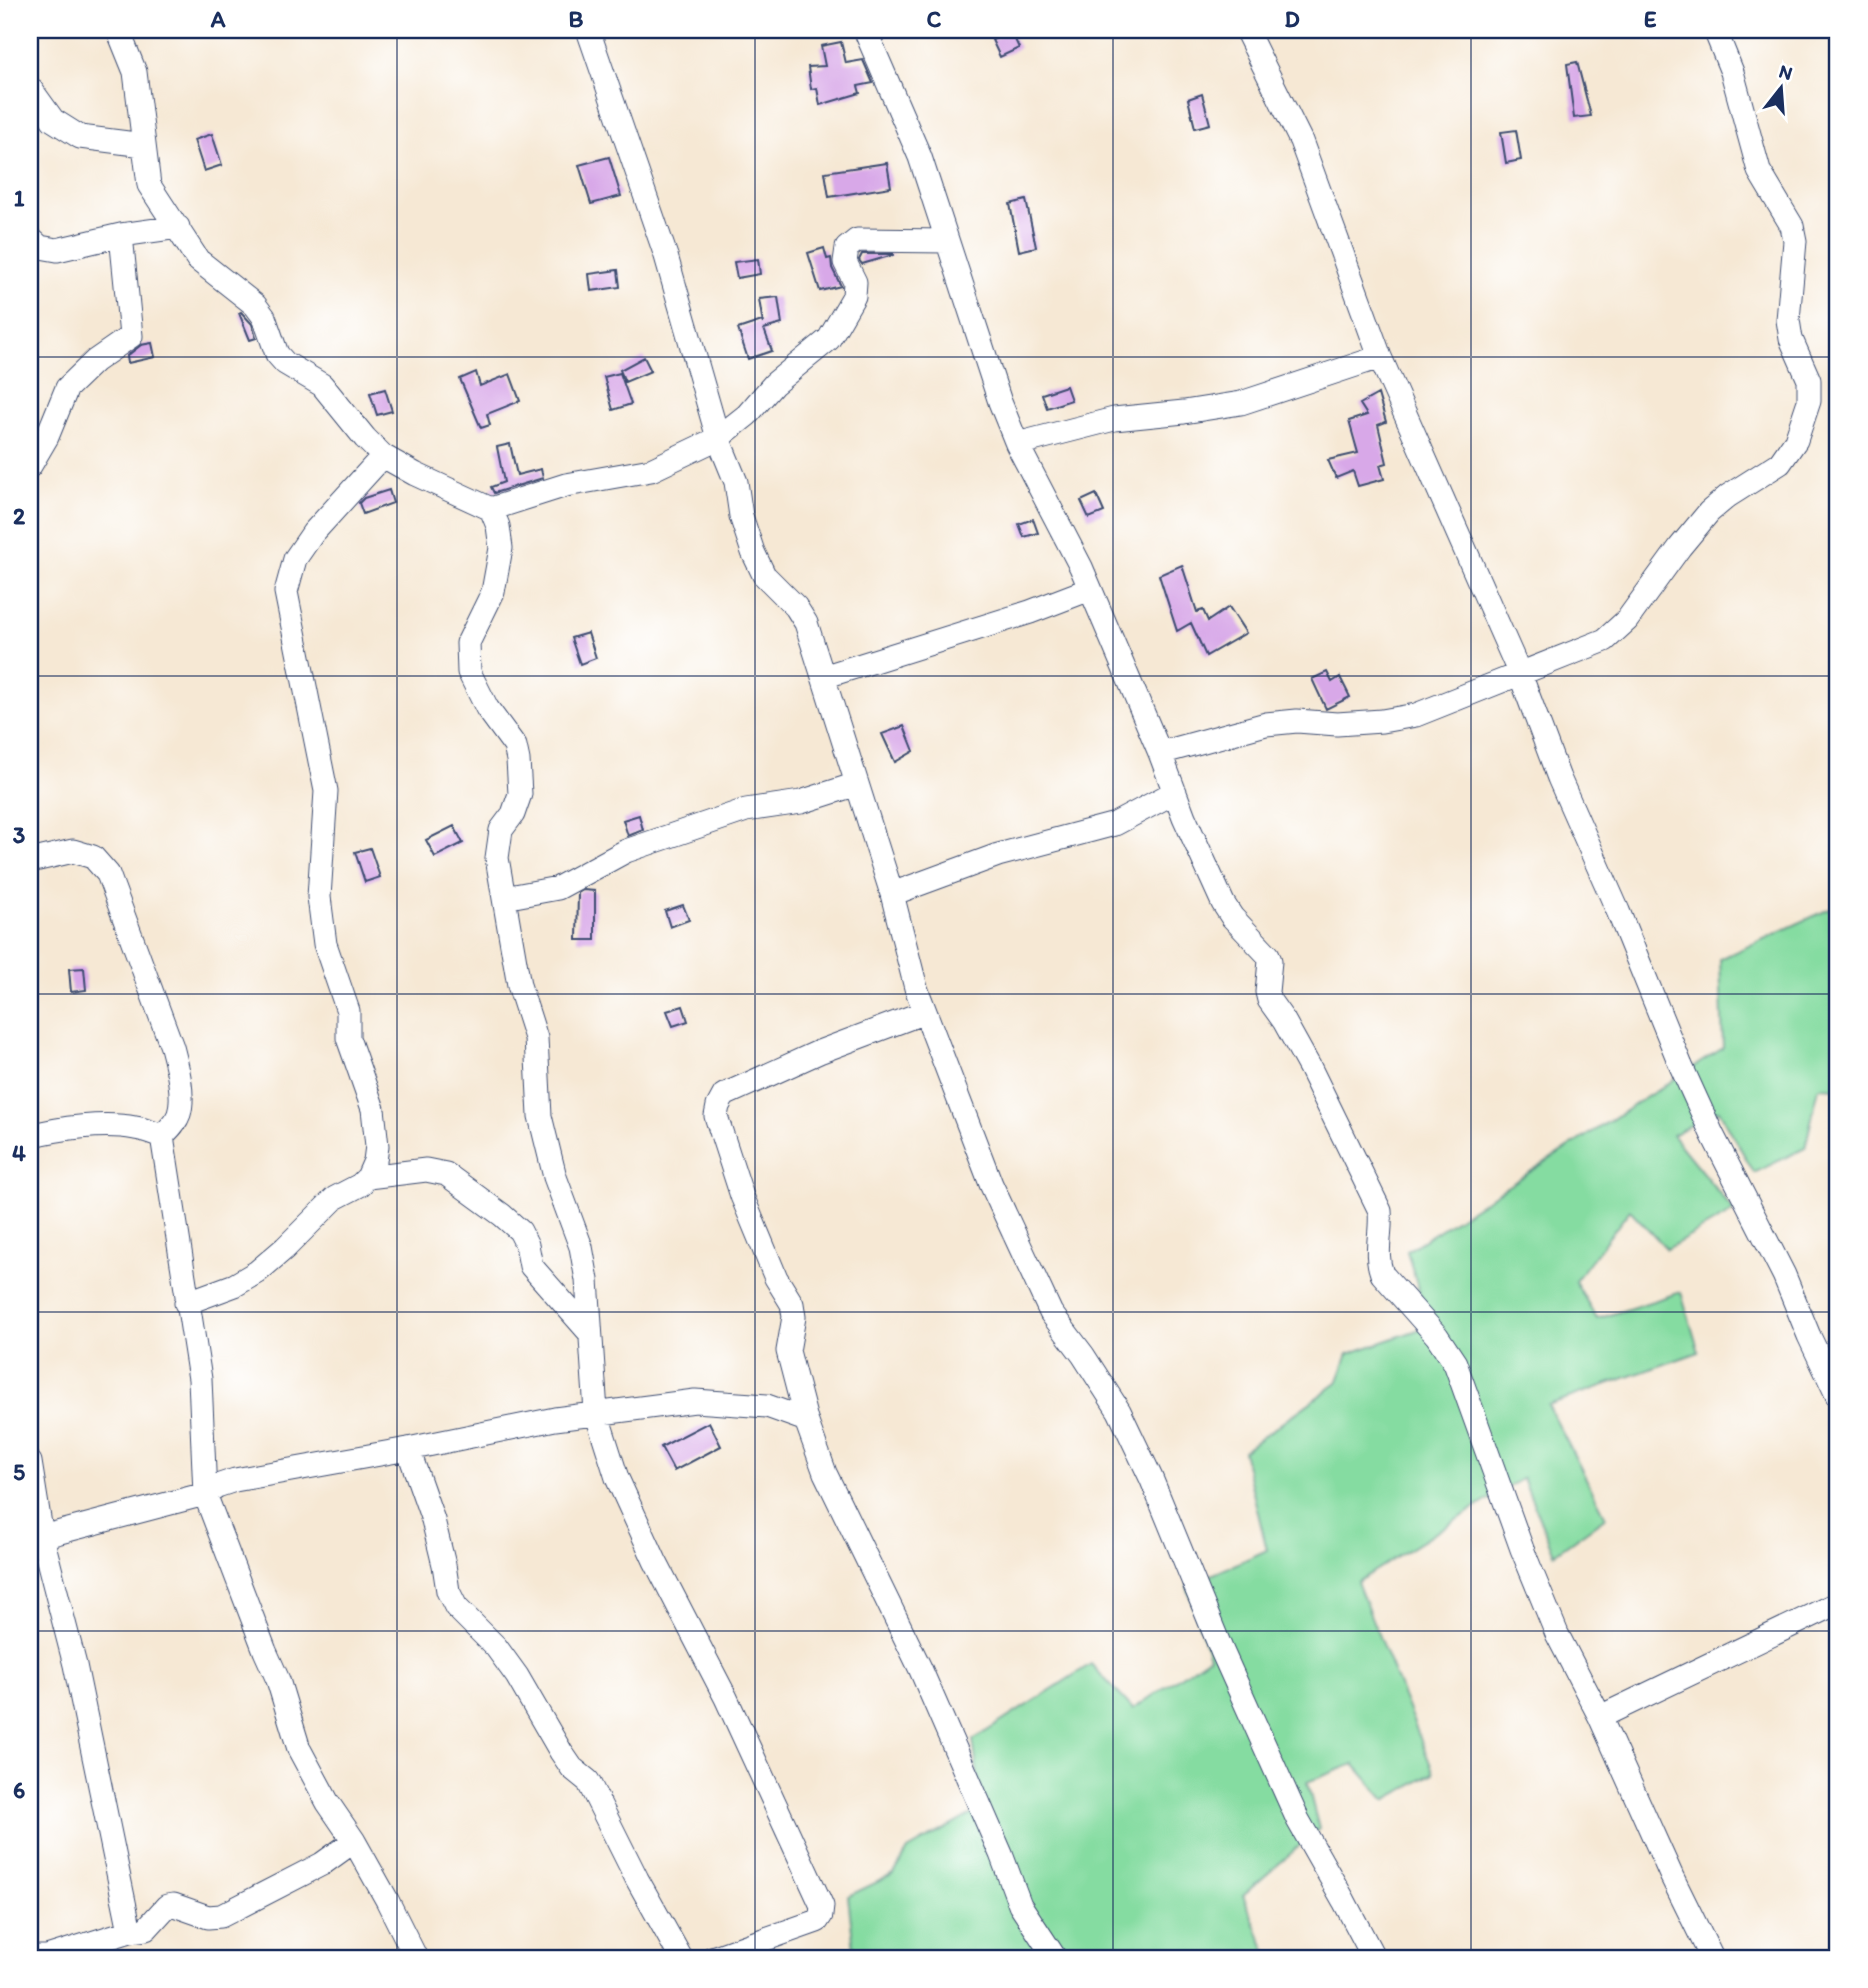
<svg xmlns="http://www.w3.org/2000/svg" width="1868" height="1988" font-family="Itim,sans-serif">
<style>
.green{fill:#85dca1;stroke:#508680;stroke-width:2}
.building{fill:#d8a8e8}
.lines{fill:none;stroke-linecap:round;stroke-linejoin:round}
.minor-casing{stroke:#3c4b70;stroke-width:25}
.minor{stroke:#fff;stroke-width:23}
.grid{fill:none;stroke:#1b2f5e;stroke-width:2;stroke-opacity:0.55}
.neatline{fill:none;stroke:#1b2f5e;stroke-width:2.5}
.grid-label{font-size:23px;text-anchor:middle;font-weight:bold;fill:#1b2f5e}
</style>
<rect width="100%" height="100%" fill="#fff"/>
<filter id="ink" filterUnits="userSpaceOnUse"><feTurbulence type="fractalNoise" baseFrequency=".0143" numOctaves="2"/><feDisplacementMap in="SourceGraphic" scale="14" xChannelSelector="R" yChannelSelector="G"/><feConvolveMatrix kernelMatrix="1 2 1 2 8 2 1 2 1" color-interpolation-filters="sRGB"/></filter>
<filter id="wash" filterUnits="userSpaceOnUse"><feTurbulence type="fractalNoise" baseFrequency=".00686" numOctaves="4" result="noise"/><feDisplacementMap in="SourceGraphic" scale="28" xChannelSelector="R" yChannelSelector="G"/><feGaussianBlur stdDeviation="1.57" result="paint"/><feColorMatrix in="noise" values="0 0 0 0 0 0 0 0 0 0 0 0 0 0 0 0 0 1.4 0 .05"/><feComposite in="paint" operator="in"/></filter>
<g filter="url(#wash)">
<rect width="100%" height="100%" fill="#f6e8d4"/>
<path class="green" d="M1838 905V1088L1819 1087 1805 1148 1754 1173 1719 1110 1672 1135 1734 1211 1667 1249 1630 1210 1575 1281 1597 1319 1681 1292 1699 1352 1548 1405 1606 1517 1554 1554 1523 1478 1357 1582 1434 1773 1385 1800 1354 1764 1307 1782 1319 1829 1243 1895 1269 1958H855L848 1896 894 1874 908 1850 982 1808 973 1740 1091 1664 1133 1709 1209 1657 1187 1586 1267 1550 1243 1451 1337 1383 1348 1354 1429 1326 1407 1251 1723 1048 1720 959Z"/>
<g id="blocks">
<path class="building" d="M1011 31 1019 48 1000 57 992 40Z
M841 42 846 63 863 60 873 83 858 86 860 93 820 105 817 88 811 89 808 67 825 66 821 46Z
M1577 62 1591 116 1574 118 1567 64Z
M1202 94 1210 124 1195 128 1188 99Z
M1516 130 1521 160 1506 163 1501 132Z
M212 134 222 165 204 171 194 140Z
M609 157 621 196 591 204 579 165Z
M887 163 891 187 829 197 825 172Z
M1026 200 1036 247 1019 251 1010 204Z
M824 248 827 259 831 258 832 268 841 286 820 291 808 253Z
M862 254H893V255L862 264 859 260Z
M758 259 760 274 737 278 734 262Z
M618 270 620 287 591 291 589 274Z
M778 297 782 324 764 329 772 351 748 359 738 329 762 321 763 324 759 299Z
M241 312 252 324 256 338 250 340 239 313Z
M152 343 155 357 128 363 127 356 141 345Z
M644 357 651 371 625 382 620 370Z
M476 372 480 386 510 374 520 401 487 414 490 425 481 428 460 379Z
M620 373 631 404 613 410 604 377Z
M1066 386 1071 400 1047 408 1042 394Z
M385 389 392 411 377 415 370 393Z
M1378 394 1386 422 1378 425 1387 463 1380 465 1384 479 1358 486 1353 471 1336 478 1328 460 1358 453 1349 421 1367 415 1360 404Z
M510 444 517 475 541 469 543 478 494 493 491 487 504 482 497 447Z
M389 490 393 503 363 514 359 503 364 498Z
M1096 494 1104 512 1089 518 1081 501Z
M1033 519 1038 533 1024 537 1019 524Z
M1182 565 1197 612 1203 610 1208 621 1229 607 1246 633 1206 656 1191 623 1177 631 1159 575Z
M588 633 596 658 580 664 571 638Z
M1327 672 1332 682 1340 677 1350 697 1326 709 1312 679Z
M904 726 914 751 895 762 882 734Z
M639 815 643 830 628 836 623 820Z
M454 826 463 843 435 857 426 840Z
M370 848 380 877 365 882 355 852Z
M583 890 595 891V940H577L578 893Z
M683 905 689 920 670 927 665 911Z
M84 968 86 990 71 992 69 969Z
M683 1006 688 1021 673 1026 667 1011Z
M709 1422 721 1446 674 1471 661 1447Z"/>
</g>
</g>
<g filter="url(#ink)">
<use href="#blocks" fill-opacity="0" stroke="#3c4b70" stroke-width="2"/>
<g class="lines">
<g class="minor-casing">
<path id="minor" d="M118 30 135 72 149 185 198 260 255 305 264 317 277 354 285 363 322 385 365 438 383 456 415 474 491 509 498 526 501 548 493 592 468 643 469 672 487 708 515 746 518 760 520 794 513 814 501 830 497 858 519 985 536 1038 540 1116 555 1177 581 1247 587 1280 596 1412 617 1478 655 1561 726 1698 822 1906 821 1915 817 1921 712 1958
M588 30 666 256 718 438 736 482 741 516 753 552 764 575 796 607 806 623 892 894 916 988 991 1184 1051 1313 1083 1355 1119 1411 1151 1478 1222 1651 1298 1820 1344 1901 1374 1958
M865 30 920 157 1000 402 1017 444 1081 567 1160 753 1184 817 1223 903 1232 917 1268 955 1270 961 1267 992 1269 1000 1284 1021 1310 1068 1380 1211C1382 1233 1374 1253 1382 1274L1437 1336 1455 1363 1522 1549 1557 1634 1600 1717 1672 1877 1712 1958
M1246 30 1301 141 1380 357 1520 674 1559 778 1618 911 1681 1066 1712 1134 1784 1275 1809 1336 1838 1397
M30 88 53 120 80 137 144 145
M30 238 40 247 57 250 121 235 178 227
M1017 444 1114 419 1184 412 1241 403 1380 357
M30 466 47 437 67 388 95 361 131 336 121 235
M491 509 566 485 651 470 718 438 747 415 774 384 829 339 854 296 855 282 845 262 847 248 857 240 947 241
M823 677 1030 612 1090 589
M1160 753 1266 724 1297 721 1337 724 1382 721 1416 715 1605 640 1627 620 1680 547 1709 512 1728 496 1780 463 1796 440 1809 401V380L1791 339 1788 320 1795 241 1792 226 1759 171 1732 72 1715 30
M30 861 73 851 93 857 108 874 172 1047C177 1066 185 1095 179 1114 176 1123 168 1130 162 1136
M892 894 998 855 1115 824 1175 792
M504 898 558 888 626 851 746 810 801 802 857 784
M925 1012 819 1052 724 1095 718 1106 716 1116 742 1196 776 1278 792 1304 794 1317 788 1351 806 1420 825 1473 920 1668 1001 1854 1020 1905 1055 1958
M30 1136C59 1128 105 1122 135 1128 144 1129 153 1133 162 1136
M162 1136 200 1379 205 1494 265 1651 278 1680 299 1749 328 1803 354 1841 387 1900 416 1958
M368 1177 426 1170 446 1174 502 1215 520 1231 527 1245 531 1266 590 1333
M186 1303 235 1285 257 1272 285 1248 335 1198 360 1185 368 1177 375 1161 377 1146 373 1109 348 1038V1011L325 944 319 897 326 791 286 592 295 559 313 533 383 456
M408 1449 433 1520 444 1565 448 1591 456 1607 496 1647 517 1676 561 1752 572 1768 588 1781 637 1879 681 1958
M30 1462 42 1537 75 1665 130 1931
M30 1540 205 1494 217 1486 235 1480 408 1449 555 1419 695 1401 767 1406 806 1420
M1600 1717 1838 1603
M30 1957H47L130 1931 146 1929 167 1906 174 1905 208 1917 221 1916 322 1864 354 1841"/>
</g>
<use href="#minor" class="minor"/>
</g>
</g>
<path class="grid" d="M397 30V1958M755 30V1958M1113 30V1958M1471 30V1958M30 357H1838M30 676H1838M30 994H1838M30 1312H1838M30 1631H1838"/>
<rect width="1868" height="1988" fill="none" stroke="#fff" stroke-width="77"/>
<g transform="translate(1781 88) rotate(17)" stroke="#ffffff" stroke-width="5" paint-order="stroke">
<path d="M0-5L12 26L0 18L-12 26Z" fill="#1b2f5e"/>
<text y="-10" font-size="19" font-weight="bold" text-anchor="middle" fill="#1b2f5e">N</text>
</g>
<rect x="38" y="38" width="1791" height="1912" class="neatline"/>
<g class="grid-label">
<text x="218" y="27">A</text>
<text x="576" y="27">B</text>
<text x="934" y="27">C</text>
<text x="1292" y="27">D</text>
<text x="1650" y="27">E</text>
<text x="19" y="206">1</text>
<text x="19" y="524">2</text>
<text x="19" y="843">3</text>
<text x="19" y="1161">4</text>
<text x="19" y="1480">5</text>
<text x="19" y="1798">6</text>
</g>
</svg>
